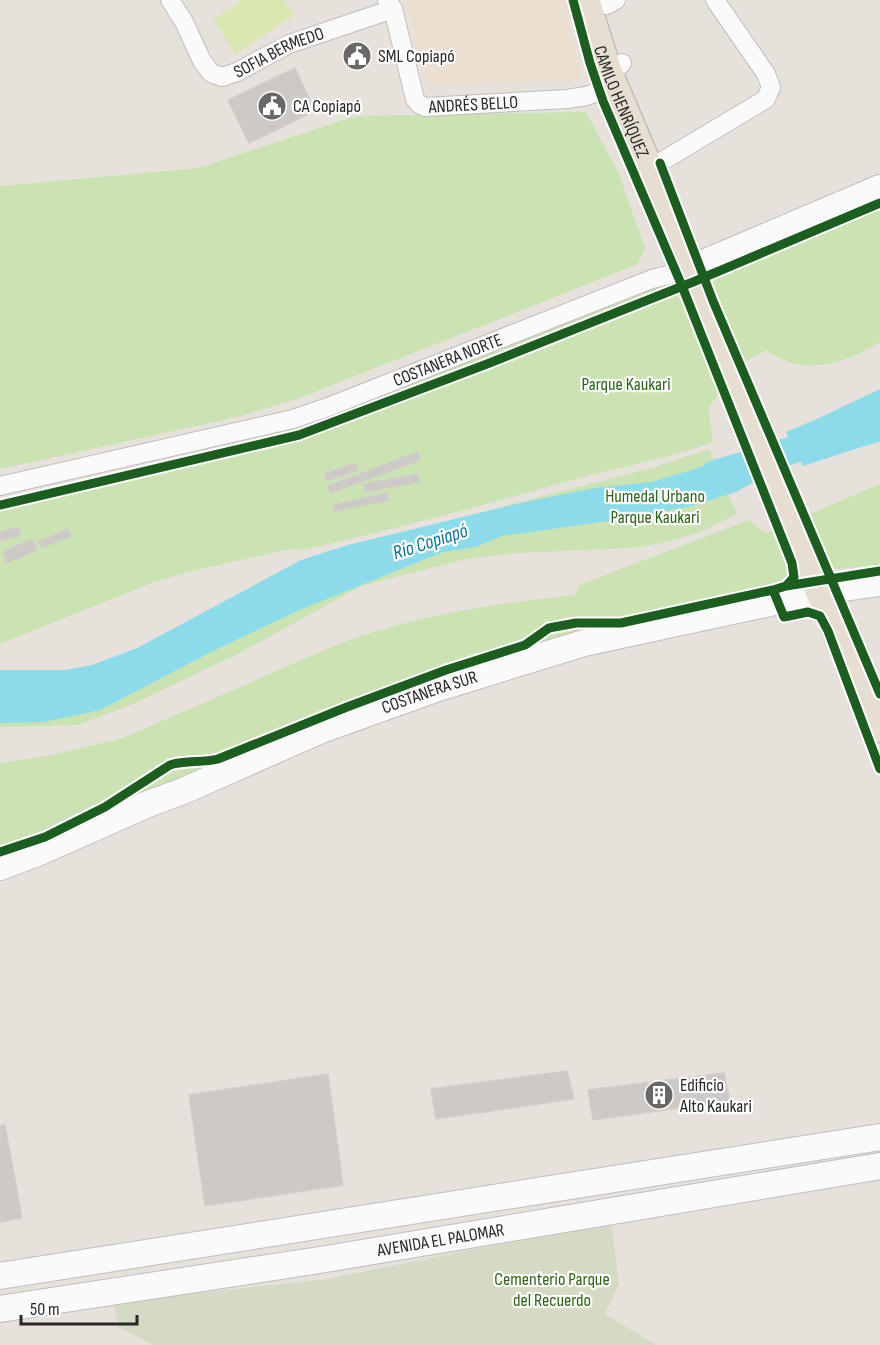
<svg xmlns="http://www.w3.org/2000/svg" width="880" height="1345" font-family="'Sofia Sans Condensed',sans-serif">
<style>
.education{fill:#ebdfd0}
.green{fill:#cbe3b3}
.cemetery{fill:#d4dac3}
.pitch{fill:#d8e7b0}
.water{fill:#8cdbeb}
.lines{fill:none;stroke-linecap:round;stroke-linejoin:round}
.river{stroke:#8cdbeb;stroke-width:27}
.building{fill:#cdc9c6;stroke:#d2cdc8;stroke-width:1.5}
.street-casing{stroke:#c0bdbe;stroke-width:20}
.secondary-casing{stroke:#c0bdbe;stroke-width:28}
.primary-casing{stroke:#bfbdbb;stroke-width:31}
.street{stroke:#fbfafa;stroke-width:18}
.secondary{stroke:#fbfafa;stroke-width:26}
.primary{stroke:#e6dfd1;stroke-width:28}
.cycleway-casing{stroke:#fff;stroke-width:13}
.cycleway{stroke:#1b5e20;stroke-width:9}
.labels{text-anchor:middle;stroke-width:4.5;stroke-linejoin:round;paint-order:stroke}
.street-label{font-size:18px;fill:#272727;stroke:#fff}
.poi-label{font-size:18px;fill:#272727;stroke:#fff;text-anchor:start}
.park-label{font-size:18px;fill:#2d6516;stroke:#fff}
.water-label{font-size:20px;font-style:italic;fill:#08749a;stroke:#fff}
</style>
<rect width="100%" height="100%" fill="#e7e1dc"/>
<path class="education" d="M406 0H565L581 80 426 85Z"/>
<path class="green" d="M586 112 619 174 645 248 638 264 297 399 233 418 0 469V186L198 168 356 116Z
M880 199V342C846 364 802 377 766 350L745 362 708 271Z
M657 286C669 286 675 287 682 298L719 394 708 408 713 442C667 459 619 467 572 480 480 506 390 531 297 551L295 548 192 571 154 582 0 644V499C103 475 207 455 307 422Z
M709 449 737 514 700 532 663 543 631 548 520 553 466 559 361 586 238 654 133 704 78 725 0 727V671L61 675 143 650 383 538 655 467Z
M880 484V565L838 569 831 567 810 514Z
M749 520 765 533 775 530 790 574 785 583 612 627 0 860V763L47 756 123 738 336 645C414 615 493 604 576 595L579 585Z"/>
<path class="cemetery" d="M611 1221 619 1284 605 1314 656 1345H153L118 1327 114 1302 327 1279Z"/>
<path class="pitch" d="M243 0H284L294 15 236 54 213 20Z"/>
<path class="water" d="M880 389V441L803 466 786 432 819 418Z
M743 454 754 482 736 492 692 506 622 519 502 536 476 547 443 552 297 611 211 652 100 710 44 722 0 723V670H65L92 665 137 648 301 560 348 545 516 504 594 488 652 482Z"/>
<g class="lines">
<path class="river" d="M714 474 816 443 880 428"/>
</g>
<path class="building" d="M295 68 315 111 249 143 228 100Z
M417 452 420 460 331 493 328 486Z
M356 463 358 470 327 481 324 474Z
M418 474 419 482 365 492 363 484Z
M387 493 388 501 334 511 333 505Z
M19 527 21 535 0 541V532Z
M68 529 71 536 42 548 39 541Z
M32 539 37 550 7 563 3 552Z
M567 1071 574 1099 436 1119 431 1089Z
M724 1073 730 1101 593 1120 588 1090Z
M328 1074 343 1185 205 1206 189 1095Z
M5 1125 22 1218 0 1222V1126Z"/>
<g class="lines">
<g class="street-casing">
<g id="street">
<path id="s1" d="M170 0 184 22 202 61 211 73 222 77 237 72 289 44 393 9"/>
<path id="s2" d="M387 0 393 9 415 99 419 104 425 107 567 99 586 96 600 91 609 77 622 63"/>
<path d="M585 1 607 5 616 0"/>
<path d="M649 169 766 99 771 87 766 74 715 0"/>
<path id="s3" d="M0 486 293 419 328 407 652 279 687 270"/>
</g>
</g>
<g class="secondary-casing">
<g id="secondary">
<path d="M687 270 880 188"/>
<path id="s4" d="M0 867 35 854 148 804 183 791 321 730 438 688 584 643 835 589 880 583"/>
<path d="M0 1276 880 1137"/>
<path id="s5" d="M0 1309 326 1259 880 1166"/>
</g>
</g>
<g class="primary-casing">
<g id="primary">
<path id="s6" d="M585 0 607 70 649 169 687 270 731 370 820 592 880 728"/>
</g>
</g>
<use href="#street" class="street"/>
<use href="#secondary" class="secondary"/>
<use href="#primary" class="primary"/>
<g class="cycleway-casing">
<path id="cycleway" d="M573 0 590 63 603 101 682 286 792 563 794 577 786 586 773 590 784 617 808 612 820 616 828 631 880 769
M660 163 713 301 880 694
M0 505 299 435 487 364 693 282 880 203
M786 586 880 571
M0 852 45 837 105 807 170 765C186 760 202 763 218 759L347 707 446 670 525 645 549 628 576 623H621L773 590"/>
</g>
<use href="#cycleway" class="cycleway"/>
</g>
<defs>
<g id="civic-disc" transform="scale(1.5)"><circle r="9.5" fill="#6a6866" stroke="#fff"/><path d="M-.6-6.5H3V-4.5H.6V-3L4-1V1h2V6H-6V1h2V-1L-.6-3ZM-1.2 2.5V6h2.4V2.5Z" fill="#fff"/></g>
<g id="building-disc" transform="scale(1.5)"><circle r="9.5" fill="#6a6866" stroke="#fff"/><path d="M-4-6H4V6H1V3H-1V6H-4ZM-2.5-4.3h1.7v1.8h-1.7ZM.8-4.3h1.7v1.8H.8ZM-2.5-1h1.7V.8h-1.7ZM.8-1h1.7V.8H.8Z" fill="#fff"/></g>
</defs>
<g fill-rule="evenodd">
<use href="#civic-disc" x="357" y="56"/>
<use href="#civic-disc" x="272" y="106"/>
<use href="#building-disc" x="659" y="1095"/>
</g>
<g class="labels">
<g class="street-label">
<text dy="6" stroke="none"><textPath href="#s1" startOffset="158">SOFIA BERMEDO</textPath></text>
<text dy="6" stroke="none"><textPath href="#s6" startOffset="108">CAMILO HENRÍQUEZ</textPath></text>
<text dy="6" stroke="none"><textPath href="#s2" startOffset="165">ANDRÉS BELLO</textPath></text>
<text dy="6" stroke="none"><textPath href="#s3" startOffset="466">COSTANERA NORTE</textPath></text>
<text dy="6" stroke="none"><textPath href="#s4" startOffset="464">COSTANERA SUR</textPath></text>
<text dy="6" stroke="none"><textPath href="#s5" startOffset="446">AVENIDA EL PALOMAR</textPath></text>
</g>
<g class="poi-label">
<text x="378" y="62">SML Copiapó</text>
<text x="293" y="112">CA Copiapó</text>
<text x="680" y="1091">Edificio<tspan x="680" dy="21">Alto Kaukari</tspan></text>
</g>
<g class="park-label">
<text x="626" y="390">Parque Kaukari</text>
<text x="655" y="502">Humedal Urbano<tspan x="655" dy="21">Parque Kaukari</tspan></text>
<text x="552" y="1285">Cementerio Parque<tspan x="552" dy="21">del Recuerdo</tspan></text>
</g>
<g class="water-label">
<text transform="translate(430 541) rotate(-18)" y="7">Río Copiapó</text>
</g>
</g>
<path d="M21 1315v9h116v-9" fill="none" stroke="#272727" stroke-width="3"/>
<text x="30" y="1315" font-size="18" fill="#272727" stroke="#ffffff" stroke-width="4.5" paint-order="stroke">50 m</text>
</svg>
